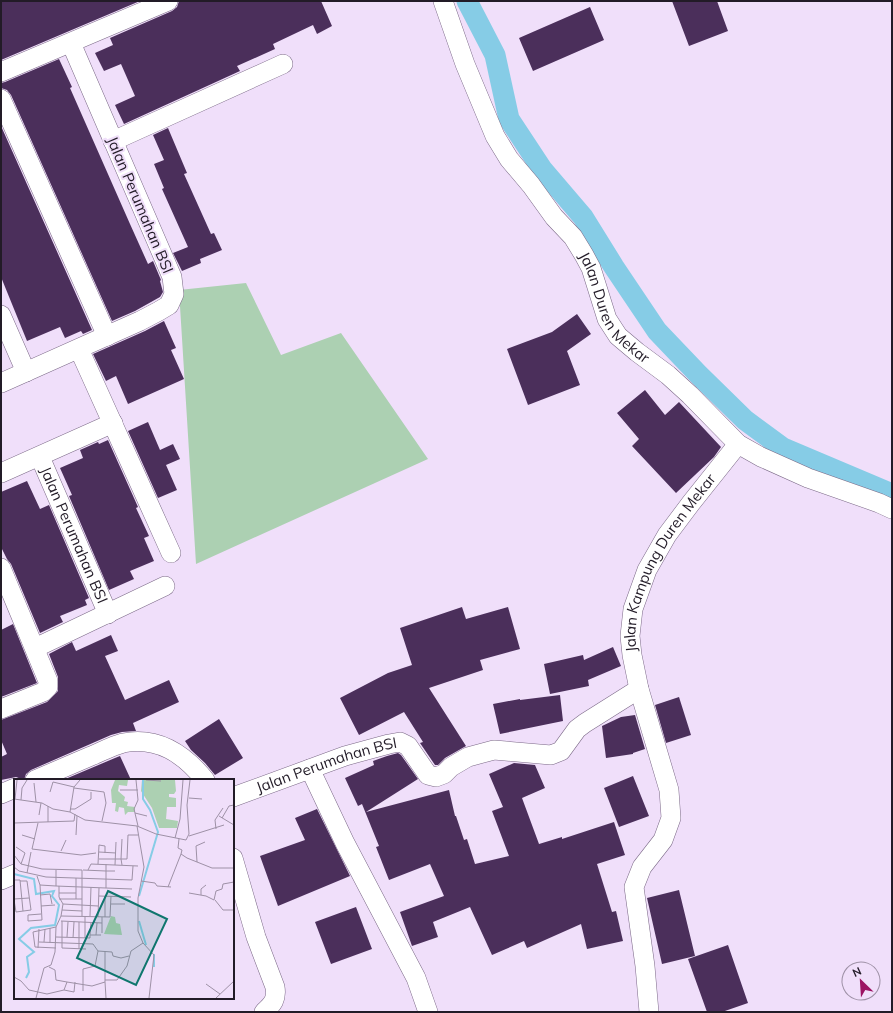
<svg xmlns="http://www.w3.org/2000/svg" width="893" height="1013" font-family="Mulish,sans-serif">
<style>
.green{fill:#acd0b2}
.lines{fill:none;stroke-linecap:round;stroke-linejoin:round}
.canal{stroke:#86cce6;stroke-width:21}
.building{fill:#4b2f5b}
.street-casing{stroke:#7b6987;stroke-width:20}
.street{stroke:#fff;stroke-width:19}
.labels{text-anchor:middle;stroke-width:4;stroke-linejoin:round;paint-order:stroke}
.street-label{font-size:15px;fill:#221b27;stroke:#f0dffa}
.inset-river{fill:none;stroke:#86cce6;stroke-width:2}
.inset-road{fill:none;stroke:#9e91a6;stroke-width:1}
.view{fill:#0f766e;fill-opacity:0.15;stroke:#0f766e;stroke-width:2}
.inset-edge{fill:none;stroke:#221b27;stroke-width:2}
</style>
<rect width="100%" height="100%" fill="#f0dffa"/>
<path class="green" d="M246 283 281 355 341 333 428 459 196 564 179 290Z"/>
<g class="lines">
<path class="canal" d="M467 1 495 55 509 119 542 169 583 217 614 267 657 331 698 374 745 420 783 448 892 494"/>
</g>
<path class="building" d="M1 1H140L1 60Z
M179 1H321L332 26 317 34 313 25 273 44 275 49 237 66 240 71 124 124 115 105 135 96 121 64 104 71 95 53 113 45 110 38 172 11 177 7Z
M672 1H717L728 31 689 46Z
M590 7 604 40 533 71 519 38Z
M59 59 72 87 70 88 130 224 148 264 153 261 161 280 160 281 163 292 160 297 135 311 112 321 11 95 7 90 1 88V83L5 82Z
M1 126 92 330 83 334 81 331 65 338 60 327 27 341 1 277Z
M168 128 187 173 184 174 211 234 214 233 222 250 200 259 201 263 182 271 173 253 188 247 162 189 164 188 154 164 164 160 153 135Z
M577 314 591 334 567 351 580 385 528 405 507 349 552 332Z
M164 321 176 348 171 350 184 379 128 404 116 376 106 381 93 354 145 331Z
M645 390 665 415 679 402 721 447 714 457 676 493 632 446 639 439 617 413Z
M148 422 160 450 173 444 180 459 166 465 177 490 158 498 128 431Z
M108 440 138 507 136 508 149 536 144 538 154 561 130 571 134 579 109 590 69 496 72 495 60 468 83 458 80 450 98 442 99 444Z
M27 481 40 509 49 505 89 598 85 600 87 605 60 616 63 622 40 633 11 564 7 559 1 547V492Z
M462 607 466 619 508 607 520 649 480 660 483 670 429 688 466 746 445 758 438 765H435L420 743 423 742 404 712 359 735 340 698 388 673 412 665 400 628Z
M13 624 37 683 1 697V630Z
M111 635 118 651 105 656 125 700 169 680 179 702 133 723 136 731 122 732 111 735 31 770 26 774 24 780 16 777 1 780V757L7 754 1 740V720L47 702 58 691V677L49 654 72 642 76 651Z
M613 647 621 666 588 680 589 686 550 694 544 664 583 655 584 660Z
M560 695 563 721 500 734 493 704 520 699V700Z
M679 697 691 735 666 743 655 705Z
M635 715 645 749 633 753V754L606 758 602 726 621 717Z
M219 719 243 758 215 775 205 763 191 750 185 741Z
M398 753 401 755 418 779 366 812 449 790 455 816H456L464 840 467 839 475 864 509 856 492 811 503 807 489 774 514 763 535 765 545 788 522 798 539 844 562 837V839L614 822 625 855 597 864 612 912 616 911 623 941 587 949 581 924 527 948 524 941 492 955 470 907 433 922 438 937 412 946 400 912 444 896 430 864 389 880 376 847 379 846 362 804 358 806 345 778 374 765 373 761 387 756Z
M120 756 131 780H63L115 758Z
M633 776 649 816 619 827 604 788Z
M317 809 350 876 278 906 260 856 305 840 295 818Z
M679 890 695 956 662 964 647 898Z
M356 907 372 949 331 964 315 922Z
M728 945 748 1003 722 1012H707L688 959Z"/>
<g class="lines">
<g class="street-casing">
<g id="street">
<path id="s1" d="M443 1 465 64 495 136 509 159 531 185 554 217 573 237 584 255 591 268 607 319 618 336 637 352 668 375 690 395 738 444 761 457 808 478 879 503 892 509"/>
<path d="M1 72 168 1"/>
<path d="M1 99 107 336"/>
<path d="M113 141 283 64"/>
<path d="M1 315 26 372"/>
<path d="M79 349 171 553"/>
<path d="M1 383 140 321 159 311 169 305 174 294 172 277 71 43"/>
<path id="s2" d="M40 457 108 614"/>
<path d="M1 473 113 423"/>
<path d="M1 568 48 681V687L43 692 1 709"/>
<path d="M35 648 165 586"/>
<path d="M310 769 345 843 416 978 428 1012"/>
<path d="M35 780C54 772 72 764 91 756 101 752 112 746 123 743 158 736 184 754 205 780"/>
<path d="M1 794 15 788"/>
<path id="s3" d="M233 797 345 756 389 744 400 742 408 746 428 775 436 777 444 774 451 767 468 757 494 750 551 755 561 751 577 729 585 723 639 689"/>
<path d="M233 858 256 937 275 987C277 999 273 1004 264 1012"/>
<path d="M1 880 15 874"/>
<path id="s4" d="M649 1012 645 966 634 887 642 867 663 840 671 818 669 790 639 689 632 655 630 636 633 609 647 570 667 535 691 503 738 444"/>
</g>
</g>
<use href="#street" class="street"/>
</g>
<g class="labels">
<g class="street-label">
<text transform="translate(140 205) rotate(67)" y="5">Jalan Perumahan BSI</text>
<text dy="5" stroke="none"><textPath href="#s1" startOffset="356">Jalan Duren Mekar</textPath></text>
<text dy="5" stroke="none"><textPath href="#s2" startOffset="85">Jalan Perumahan BSI</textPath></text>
<text dy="5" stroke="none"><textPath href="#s4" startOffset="476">Jalan Kampung Duren Mekar</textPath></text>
<text dy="5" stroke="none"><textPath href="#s3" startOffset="99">Jalan Perumahan BSI</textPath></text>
</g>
</g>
<g transform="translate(14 779)">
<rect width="220" height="220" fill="#f0dffa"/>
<path d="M101 1H114L113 7 105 6 104 12 111 18 110 22 114 23 113 27 121 28V33H114L111 36 110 29 105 28 104 33 101 32 102 24H98L97 11ZM128 1H161L162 12 160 15H155V18L162 19V28H153L152 40 164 42 163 49H145L138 29 127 12ZM97 137 101 138 102 144 106 145 108 156 90 155Z" fill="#acd0b2"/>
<path class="inset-river" d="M0 95 20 100 22 115 40 112 38 117 45 126 41 146 17 149 5 160 20 173 13 178 15 193 12 199M125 117 144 53 136 31 129 20V1M125 142 132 166M140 188V175"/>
<path class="inset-road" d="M122 1 124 21 120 30 124 47M132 1 147 2M20 4 22 23M60 9 90 13 92 24 88 42M106 11H124M36 13 39 3 60 8M175 19 188 20M0 20 28 24 39 30 56 33 71 41 123 47 142 55 172 61 175 55 173 26 176 1M1 20 3 1M7 21 8 9 13 1M56 30H61L77 20V13M56 33 60 8 66 1M121 34 133 37M25 36 27 24M205 37 220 46M208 39 215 27 220 26M34 43V27M0 44 60 42 61 35M24 44 18 70 67 76 82 74M123 47 130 88 124 119V152L129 164 140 176 135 219M202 50 201 41 209 29M8 56 21 60M62 56 63 37M175 57 210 46M161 59 166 40 169 1M165 60 164 69 168 71 167 75 173 79 198 89H220M2 68 11 74 7 85M47 72 52 61M85 73 102 74M0 76 7 85 28 90 68 91V137M85 80H107L108 60M183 83 182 67 191 63M84 85 85 66 91 67V74M92 85V92H101M101 86 102 63M108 86 107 80H113L114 56H124M0 88 5 92 32 98 118 101 119 87M74 91 77 85 124 87M13 94 17 73M23 97 26 106 42 107V91M0 101H6L9 132M127 102 141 104 143 107 157 108M26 106 28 141 14 142V136L27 135M42 107 92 109V92L69 91M45 107V118L49 125M154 108 167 75M92 109 118 110M45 114H62M175 114 192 117 200 121 202 112 208 110 209 105 220 103M26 116 36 115 38 125M187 116V110L192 106M85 117 117 118M0 120 15 119M45 120H68M62 120V99M0 121 2 133 17 131 13 102H6M201 121 209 131H220M49 125 84 127M97 125H111M27 127 41 126M48 131 68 132M47 137 96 138 97 117M76 137 77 108M84 138 85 109M91 138V117M47 142 88 144M48 142V169L72 170M88 154V138M76 156 77 143M82 156 83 144M42 158 76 159V156H87M53 158 54 143M59 159 60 143M71 159V137M25 163 79 165 84 172 98 173 99 177 107 179 115 177M30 163 31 150M36 164V149M24 169 25 150M42 169 21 168 19 153 42 148M65 170V143M91 172V201M35 188 41 191 42 201 53 203M0 198 7 202 15 211 33 215 50 211 53 203 78 207 91 203V201H103L113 187 117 172 129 164M91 203 92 219M192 205 206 215M50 211 60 213 61 203M69 212V190L81 187 84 172M22 219 30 189 37 186 41 173 42 148 47 137 49 125M202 219 220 202"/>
<path class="view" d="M94 112 153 140 122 206 63 179Z"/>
<rect width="220" height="220" class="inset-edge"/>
</g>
<rect width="893" height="1013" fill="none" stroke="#221b27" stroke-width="4"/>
<g transform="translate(861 981) rotate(335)"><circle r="19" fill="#f0dffa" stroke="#9e91a6"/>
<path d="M0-3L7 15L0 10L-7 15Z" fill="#9c1363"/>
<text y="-6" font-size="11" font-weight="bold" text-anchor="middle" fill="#221b27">N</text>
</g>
</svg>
